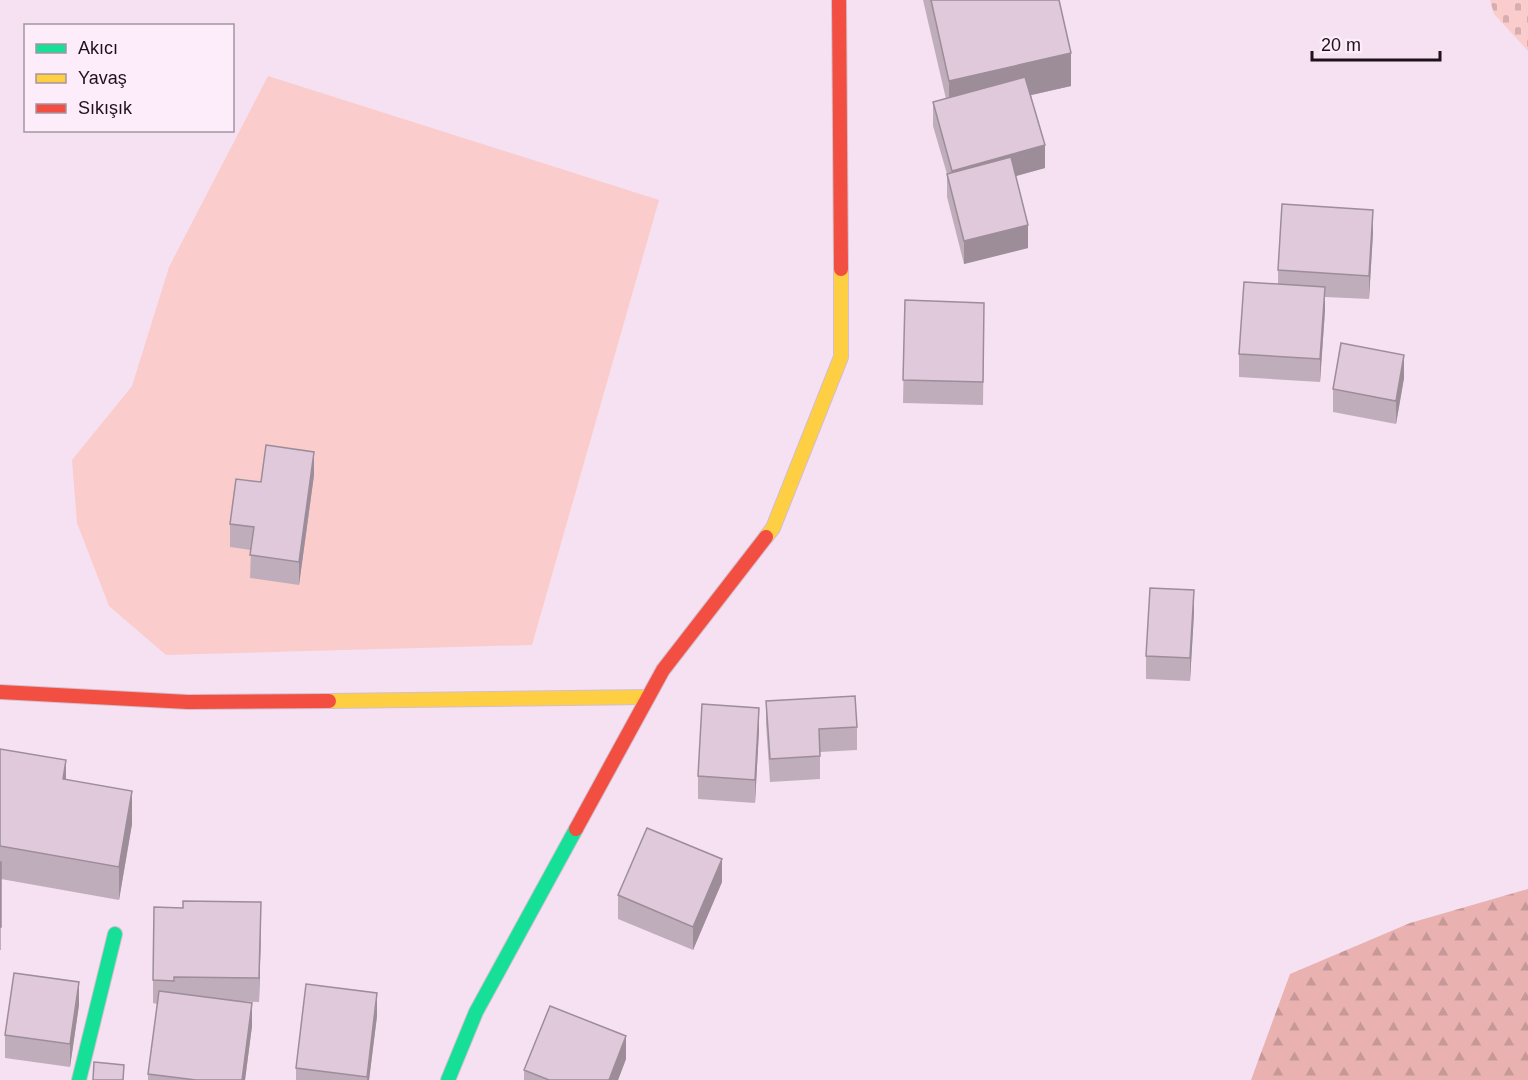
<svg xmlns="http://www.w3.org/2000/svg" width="1528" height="1080" font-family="Helvetica,sans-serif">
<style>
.forest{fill:url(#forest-firs)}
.cemetery{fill:url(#cemetery-stones)}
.park{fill:#facccc}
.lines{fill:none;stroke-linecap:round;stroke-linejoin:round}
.fast-casing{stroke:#d1bfcd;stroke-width:16}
.slow-casing{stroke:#d1bfcd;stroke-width:16}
.jam-casing{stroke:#d1bfcd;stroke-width:16}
.fast{stroke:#16e098;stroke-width:14}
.slow{stroke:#ffcf43;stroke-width:14}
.jam{stroke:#f24e42;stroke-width:14}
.wall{fill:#c0adbc}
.shaded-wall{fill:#9c8d99}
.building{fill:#dfc9db;stroke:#9c8d99;stroke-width:1.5}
</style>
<defs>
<pattern id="forest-firs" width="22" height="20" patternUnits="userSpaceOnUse" patternTransform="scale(1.5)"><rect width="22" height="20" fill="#e9b2b1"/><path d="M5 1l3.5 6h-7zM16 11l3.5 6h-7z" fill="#c79898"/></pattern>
<pattern id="cemetery-stones" width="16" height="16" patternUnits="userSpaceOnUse" patternTransform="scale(1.5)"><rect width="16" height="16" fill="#facccc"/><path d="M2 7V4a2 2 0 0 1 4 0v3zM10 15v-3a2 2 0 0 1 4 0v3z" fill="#d6aeaf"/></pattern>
</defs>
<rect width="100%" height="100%" fill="#f6e1f2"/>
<path class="forest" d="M1528 889V1080H1251L1290 974 1410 923Z"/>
<path class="cemetery" d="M1490 0H1528V51L1494 14Z"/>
<path class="park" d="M268 76 659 200 532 645 166 655 109 606 77 523 72 460 132 386 169 267Z"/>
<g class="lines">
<g class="fast-casing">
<path id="fast" d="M79 1080 115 934
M448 1080 476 1012 576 829"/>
</g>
<g class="slow-casing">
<path id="slow" d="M766 537 773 528 841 357V269
M329 701 648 697"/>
</g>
<g class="jam-casing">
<path id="jam" d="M839 0 841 269
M0 692 188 702 329 701
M576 829 663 670 766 537"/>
</g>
<use href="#fast" class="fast"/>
<use href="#slow" class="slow"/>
<use href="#jam" class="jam"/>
</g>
<path class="wall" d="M923 0H1059L1071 86 1031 95 1045 168 1016 176 1028 248 964 264 947 197V174L933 126V102L946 99Z
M1373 233 1369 299 1325 297V310L1320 382 1239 377V354L1278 284V270Z
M905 300 984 326 983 405 903 403Z
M1404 378 1396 424 1333 412V389Z
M314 475 299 585 250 578 251 550 230 547V524L261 482Z
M1194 613 1190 681 1146 679V656Z
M766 701 857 727V750L820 752V779L770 782 766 724Z
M759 731 755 803 698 799V776Z
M0 749 66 780 132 824 119 900 1 879V950H0Z
M722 882 693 950 618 919V895Z
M261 926 259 1002 235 1001 252 1026 245 1080H148V1074L157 1004 153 1003V980Z
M79 1005 70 1067 5 1058V1035Z
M377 1016 369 1080H296V1068Z
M626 1059 618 1080H524V1070Z"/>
<path class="shaded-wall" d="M1071 53V86L949 114V81Z
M1045 145V168L952 194V171Z
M1373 210V233L1369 299V276Z
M1028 225V248L964 264V241Z
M1325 287V310L1320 382V359Z
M1404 355V378L1396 424V401Z
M314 452V475L299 585V562Z
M1194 590V613L1190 681V658Z
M759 708V731L755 803V780Z
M66 760V793L63 779Z
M132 791V824L119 900V867Z
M722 859V882L693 950V927Z
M261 902V926L259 1002V978Z
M79 982V1005L70 1067V1044Z
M377 993V1016L369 1080H367Z
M252 1003V1026L245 1080H242Z
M626 1036V1059L618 1080H609Z"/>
<path class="building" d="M931 0H1059L1071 53 949 81Z
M1025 77 1045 145 952 171 933 102Z
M1011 157 1028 225 964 241 947 174Z
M1282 204 1373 210 1369 276 1278 270Z
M1244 282 1325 287 1320 359 1239 354Z
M905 300 984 303 983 382 903 380Z
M1341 343 1404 355 1396 401 1333 389Z
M266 445 314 452 299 562 250 555 254 527 230 524 236 479 261 482Z
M1150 588 1194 590 1190 658 1146 656Z
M855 696 857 727 819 729 820 756 770 759 766 701Z
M702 704 759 708 755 780 698 776Z
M0 749 66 760 63 779 132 791 119 867 0 846Z
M647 828 722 859 693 927 618 895Z
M0 862H1V927H0Z
M183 901 261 902 259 978 174 977V981L153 980 154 907 183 908Z
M14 973 79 982 70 1044 5 1035Z
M306 984 377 993 367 1077 296 1068Z
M159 991 252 1003 242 1080H196L148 1074Z
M550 1006 626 1036 609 1080H549L524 1070Z
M94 1062 124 1065 123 1080H93Z"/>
<rect x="24" y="24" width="210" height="108" fill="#fdedfa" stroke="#a495a1" stroke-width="1.5"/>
<rect x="36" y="44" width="30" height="9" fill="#16e098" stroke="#a495a1" stroke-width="1.5"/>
<text x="78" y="54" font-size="18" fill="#1e111c">Akıcı</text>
<rect x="36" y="74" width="30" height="9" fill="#ffcf43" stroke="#a495a1" stroke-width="1.5"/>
<text x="78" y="84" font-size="18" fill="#1e111c">Yavaş</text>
<rect x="36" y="104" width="30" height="9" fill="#f24e42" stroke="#a495a1" stroke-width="1.5"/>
<text x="78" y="114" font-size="18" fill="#1e111c">Sıkışık</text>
<path d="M1312 51v9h128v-9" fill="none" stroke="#1e111c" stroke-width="3"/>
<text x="1321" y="51" font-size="18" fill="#1e111c" stroke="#fdedfa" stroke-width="4.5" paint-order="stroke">20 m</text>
</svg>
